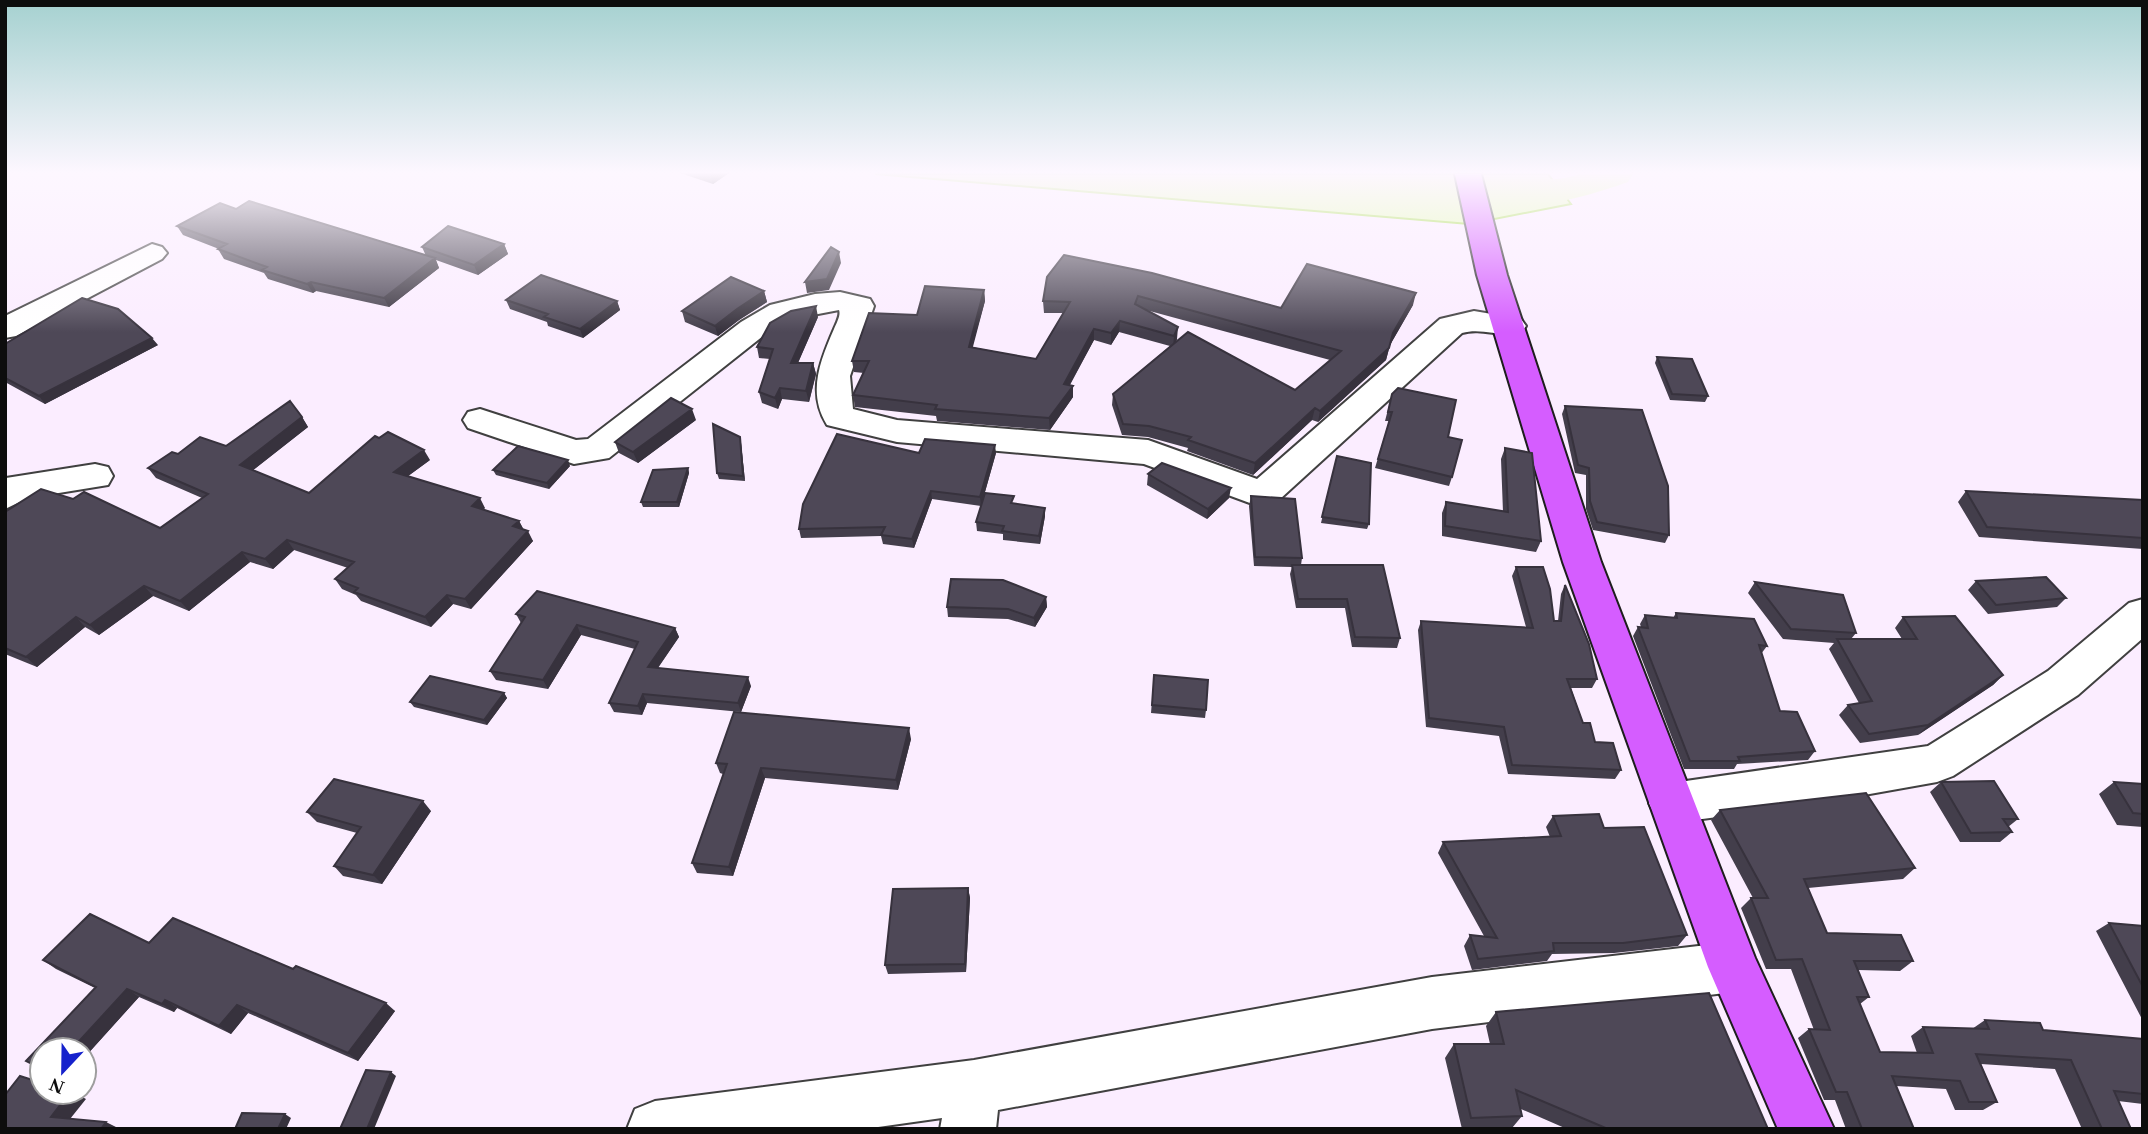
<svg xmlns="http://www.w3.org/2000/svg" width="2148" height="1134" font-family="Georgia,serif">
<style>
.water{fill:#e0fdab;stroke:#98dc2a;stroke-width:2}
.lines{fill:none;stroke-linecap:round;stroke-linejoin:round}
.river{fill:#e0fdab;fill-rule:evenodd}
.minor-casing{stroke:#404040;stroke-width:4}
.major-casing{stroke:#1e1e1e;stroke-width:4}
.minor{fill:#fff;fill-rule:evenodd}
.major{fill:#d55dff;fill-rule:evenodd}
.wall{fill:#433e4b;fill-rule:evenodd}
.shaded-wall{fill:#37323d}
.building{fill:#4e4857;stroke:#37323d;stroke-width:2}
</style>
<rect width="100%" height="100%" fill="#fbedff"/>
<path class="water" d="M875 174H1548L1571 204 1469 224Z"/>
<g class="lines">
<path class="river" d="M1581 174H1633L1628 182C1579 199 1531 213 1479 200L1473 192 1479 184C1513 176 1548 185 1581 174Z"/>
<g class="minor-casing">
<path id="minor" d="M152 244 162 247 167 253 162 259 16 336 5 338V316Z
M840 292 870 299 874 306 850 376 853 409 897 420 1148 440 1257 479 1440 319 1474 311 1521 319 1526 326 1521 333C1501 338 1482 327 1462 333L1280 499 1258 506 1144 464 897 442 827 425C807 393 820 361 834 329 837 322 841 315 839 310L792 319 763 336 609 458 574 464 468 428 463 420 468 412 480 409 576 440 588 439 741 322 770 305 815 294Z
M95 464 108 467 113 476 108 485 28 498 5 509 6 478Z
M2143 599V638L2078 695 1953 776 1937 782 1808 805 1672 823 1656 817 1649 803 1656 789 1672 783 1928 746 2048 671 2129 603Z
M1733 942 1751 950 1758 967 1751 984 1733 992 1432 1029 998 1110 996 1129H940L942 1118 864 1129H627L635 1109 655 1101 974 1060 1432 977Z"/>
</g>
<g class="major-casing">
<path id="major" d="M1455 174H1481L1507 275 1601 562 1755 958 1834 1129H1778L1708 967 1563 562 1477 275Z"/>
</g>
<use href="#minor" class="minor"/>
<use href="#major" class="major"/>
</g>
<path class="wall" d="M680 173H729L713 184Z
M236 209 426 256 422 247 504 244 508 254 478 275 436 260 439 268 389 307 316 291 313 293 268 279 264 273 224 259 218 249H219L183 235 177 226Z
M1047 277 1281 308 1413 305 1390 345 1386 360 1318 422 1312 420 1253 475 1187 451 1188 448 1148 437 1122 435 1112 405 1113 394 1170 346 1119 332 1111 345 1094 340 1070 385 1073 386V397L1050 430 937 421 936 416 855 407 853 395 864 373 854 372 852 361 917 315 984 290 985 301 972 347 1036 359 1063 313H1044L1043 301ZM1146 310 1330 360 1295 390 1176 342 1177 339Z
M764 291 767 302 739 320 718 336 685 322 682 311Z
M506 300 617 301 620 310 583 338 548 326 547 322 510 309Z
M818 317 798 363H813L816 374 809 402 782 399 778 409 762 403 759 392 770 359 759 358 757 347Z
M5 344 158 345 45 404 5 382Z
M1657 357 1708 396 1705 402 1670 400 1655 363Z
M1392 394 1448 437 1452 477 1449 486 1375 468 1389 421H1385Z
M1565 406 1669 535 1665 543 1593 530 1586 509V475L1575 473 1562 414Z
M302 417 308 427 253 470 309 493 430 460 408 476 485 508 483 509 519 521 523 529 533 541 471 609 453 604 431 627 361 601 356 595 342 589 335 579 348 568 294 550 273 569 250 562 189 611 153 596 99 635 85 627 37 667 5 654V512L160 528 202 498 156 478 148 468 178 454 226 446Z
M696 420 638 463 619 453 615 442Z
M741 443 745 481 719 479 717 473Z
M1505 448 1541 541 1536 552 1442 536V513L1446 502 1503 512 1501 459Z
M919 453H996L981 506 932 499 914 548 883 544 881 536 801 538 799 529Z
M1337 456 1369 524 1367 529 1321 523Z
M570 466 549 489 496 475 493 470Z
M688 468 689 473 679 507H643L641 502Z
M1148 474 1229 498 1207 519 1147 485Z
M1966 491 2143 500V549L1979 537 1958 502Z
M1251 496 1302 558 1301 565 1400 638 1397 648 1352 647 1345 608H1296L1290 574 1292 567 1254 566 1249 506Z
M1014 504 1045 508V516L1040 544 1003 540V534L977 531 976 522Z
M1516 567 1554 621H1558L1561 594 1565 585 1597 679 1592 688H1571L1583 723 1595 742 1621 770 1615 779 1508 774 1499 736 1426 727 1418 630 1421 621 1526 627 1512 576Z
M1976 581 2066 598 2057 607 1988 614 1968 590Z
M1755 582 1856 633 1851 639H1902L1895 628 1903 617 2003 675 1993 685 1918 735 1860 743 1839 715 1848 705 1859 703 1829 649 1834 643 1783 639 1748 593Z
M1046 597 1047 607 1035 627 1008 619 948 617 947 607Z
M1676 613 1767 646 1761 654 1780 711 1815 751 1808 760 1737 764 1734 769H1684L1633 636 1638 627H1641L1640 624 1645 615 1673 618Z
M516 614 675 628 679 637 658 668 751 686 741 712 647 703 642 715 614 712 609 703 635 649 581 635 548 689 496 680 490 671 521 623Z
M1154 675 1206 710 1205 718 1151 713Z
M504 693 507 698 487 725 414 707 410 702Z
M911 739 898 790 765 778 733 876 697 873 692 863 723 774 720 773 716 763Z
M1941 782 2018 819 2008 827 2012 832 2000 842H1960L1930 792Z
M2114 782 2143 784V827L2117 825 2099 794Z
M1720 810 1915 868 1903 879 1808 888 1827 933 1913 961 1900 971 1858 970 1869 997 1860 1004 1880 1052 1917 1053 1911 1036 1923 1027 1972 1029 1985 1020 2043 1030 2143 1039V1104L2118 1101 2131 1129H2082L2055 1069 1981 1064 1997 1102 1983 1110H1955L1946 1089 1896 1086 1914 1129H1846L1835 1100H1824L1798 1038 1809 1029 1814 1030 1791 969H1766L1741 908 1751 898H1753L1711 820Z
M431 811 382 884 343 876 334 866 357 833 317 822 307 812Z
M1553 816 1604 828 1687 935 1678 946 1614 953 1552 954 1547 961 1472 970 1464 946 1470 935 1484 936 1438 853 1443 842 1550 837 1546 827Z
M968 888 970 898 966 972 888 974 885 965Z
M2109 923 2143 926V1021L2096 931Z
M149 943 293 969 395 1011 358 1061 248 1013 231 1034 177 1008 174 1012 139 997 84 1058V1050L95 988 56 969 43 960Z
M1496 1012 1768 1129H1567L1521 1109 1522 1116 1512 1128 1462 1129 1445 1058 1454 1044H1490L1486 1026Z"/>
<path class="shaded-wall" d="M714 173H729L713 184 711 176Z
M504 244 508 254 478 275 474 265Z
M839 252 841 263 829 290 807 293 805 282Z
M435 258 439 268 389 307 384 298Z
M311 282 316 291 313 293 307 284Z
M984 290 985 301 970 358 969 347Z
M764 291 767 302 739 320 718 336 715 326 737 309Z
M1416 293 1413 305 1390 345 1386 360 1318 422 1320 411 1393 333Z
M617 301 620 310 583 338 580 329Z
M816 306 818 317 793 374 791 363Z
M1120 321 1119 332 1111 345V333Z
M1178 327 1177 339 1173 347 1174 336Z
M1094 329V340L1064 395V384Z
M152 338 158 345 45 404 39 396Z
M813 363 816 374 809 402 806 391Z
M1073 386V397L1050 430 1049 418Z
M780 388 782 399 778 409 775 398Z
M1315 408 1312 420 1253 475 1255 463Z
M692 409 696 420 638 463 633 452Z
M302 417 308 427 247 475 240 465Z
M740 437 741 443 745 481 743 476Z
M995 445 996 453 981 506 980 497Z
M424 450 430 460 400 482 394 472Z
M568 460 570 466 549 489 547 483Z
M688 468 689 473 679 507 677 502Z
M1231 488 1229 498 1207 519 1208 509Z
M931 491 932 499 914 548 912 539Z
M480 498 485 508 477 516 472 506Z
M1045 508V516L1040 544 1039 536Z
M519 521 524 530 513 526Z
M528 531 533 541 471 609 465 599Z
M287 540 294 550 273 569 265 559Z
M242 552 250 562 189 611 180 601Z
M144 586 153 596 99 635 90 625Z
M447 595 453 604 431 627 425 617Z
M1046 597 1047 607 1035 627 1034 618Z
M76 617 85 627 37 667 26 657Z
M577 625 581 635 548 689 543 680Z
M675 628 679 637 652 676 648 667Z
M2003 675 1993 685 1918 735 1928 725Z
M748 677 751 686 741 712 738 703Z
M504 693 507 698 487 725 484 720Z
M643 694 647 703 642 715 638 706Z
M909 728 911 739 898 790 896 780Z
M761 768 765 778 733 876 729 867Z
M423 801 431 811 382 884 373 875Z
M968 888 970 898 966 972 965 964Z
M127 989 139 997 84 1058V1050H71Z
M165 1000 177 1008 174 1012 162 1004Z
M386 1003 395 1011 358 1061 348 1053Z
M237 1005 248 1013 231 1034 219 1026Z
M391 1072 396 1076 374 1129H367Z
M70 1092H73L86 1099 66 1124 51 1117Z
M285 1114 291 1118 286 1129H278Z
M106 1122 120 1129H101Z"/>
<path class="building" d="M249 201 435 258 384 298 311 282 307 284 262 270 267 267 218 249 227 244 177 226 220 203 236 209Z
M448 226 504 244 474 265 422 247Z
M831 247 839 252 827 279 805 282Z
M1064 255 1152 273 1281 308 1307 264 1416 293 1393 333 1389 348 1320 411 1315 408 1255 463 1188 440 1191 437 1149 426 1123 424 1113 394 1188 332 1295 390 1341 351 1138 296 1135 304 1178 327 1174 336 1120 321 1111 333 1094 329 1064 384 1073 386 1049 418 935 409 937 405 853 395 869 361H852L869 313 917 315 925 286 984 290 969 347 1036 359 1070 302 1043 301 1047 277Z
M541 275 617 301 580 329 544 317 548 314 506 300Z
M731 277 764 291 737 309 715 326 682 311Z
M82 298 118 309 152 338 39 396 5 378V344Z
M816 306 791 363H813L806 391 780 388 775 398 759 392 773 349 757 347 770 323 791 311Z
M1657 357 1692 359 1708 396 1672 394Z
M1398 388 1456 400 1448 437 1462 440 1452 477 1378 459 1392 412H1388L1392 394Z
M671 398 692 409 633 452 615 442Z
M290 401 302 417 240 465 309 493 375 436 379 438 388 432 424 450 394 472 480 498 472 506 519 521 513 526 528 531 465 599 447 595 425 617 354 592 358 588 335 579 354 562 287 540 265 559 242 552 180 601 144 586 90 625 76 617 26 657 5 648V512L41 489 73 499 84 492 160 528 208 494 148 468 172 452 178 454 200 437 226 446Z
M1565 406 1642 410 1668 486 1669 535 1597 522 1590 501 1589 468 1578 465Z
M713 424 740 437 743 476 717 473Z
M837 434 919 453 925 439 995 445 980 497 931 491 912 539 881 535 885 527 799 529 803 504Z
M518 446 568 460 547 483 493 470Z
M1505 448 1532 453 1541 541 1445 526 1446 502 1508 512Z
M1337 456 1371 463 1369 524 1322 517Z
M1162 463 1231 488 1208 509 1148 474Z
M688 468 677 502H641L653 470Z
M1966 491 2143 500V538L1987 527Z
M985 493 1014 496 1011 503 1045 508 1039 536 1002 531 1004 526 976 522Z
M1251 496 1295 499 1302 558 1255 557Z
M1292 565H1383L1400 638 1355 637 1347 599H1298Z
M1516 567H1543L1550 589 1554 621H1561L1565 585 1589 644 1597 679H1567L1583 723H1590L1595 742 1613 743 1621 770 1512 765 1504 727 1429 718 1421 621 1533 628Z
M2046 577 2066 598 1996 605 1976 581Z
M951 579 1003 580 1046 597 1034 618 1008 609 947 607Z
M1755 582 1843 595 1856 633 1791 629Z
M537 591 675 628 648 667 748 677 738 703 643 694 638 706 609 703 638 642 577 625 543 680 490 671 525 617 516 614Z
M1676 613 1754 619 1767 646 1759 645 1780 711 1797 712 1815 751 1738 757 1740 761H1690L1638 627 1648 628 1645 615 1677 618Z
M1955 616 2003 675 1928 725 1869 734 1848 705 1872 701 1837 639H1917L1903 617Z
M1154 675 1208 680 1206 710 1152 705Z
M430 676 504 693 484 720 410 702Z
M734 712 909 728 896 780 761 768 729 867 692 863 727 764 716 763Z
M334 779 423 801 373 875 334 866 361 827 307 812Z
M1994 781 2018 819H2003L2012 832 1971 833 1941 782Z
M2114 782 2143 784V814L2133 813Z
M1866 793 1915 868 1804 879 1827 933 1901 935 1913 961H1854L1869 997H1857L1880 1052 1933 1053 1923 1027 1989 1029 1985 1020 2040 1023 2043 1030 2143 1039V1094L2114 1091 2131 1129H2102L2071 1060 1976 1054 1997 1102H1969L1960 1081 1892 1076 1914 1129H1862L1847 1092H1836L1809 1029 1830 1030 1802 959 1776 960 1751 898H1768L1720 810Z
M1599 814 1604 828 1644 827 1687 935 1623 943H1553L1554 951 1478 959 1470 935 1497 938 1443 842 1561 836 1553 816Z
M968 888 965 964 885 965 893 889Z
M90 914 149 943 173 918 293 969 296 966 386 1003 348 1053 237 1005 219 1026 165 1000 162 1004 127 989 71 1050H42V1069L26 1061 96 987 43 960Z
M2109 923 2143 926V987Z
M1709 993 1768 1129H1608L1516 1090 1522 1116 1471 1118 1454 1044H1504L1496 1012Z
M366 1070 391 1072 367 1129H340Z
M20 1076 42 1083V1092H70L51 1117 106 1122 101 1129H5V1095Z
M242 1113 285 1114 278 1129H235Z"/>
<linearGradient id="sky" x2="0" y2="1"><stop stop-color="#a5d1d0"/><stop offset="0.52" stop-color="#fdf7ff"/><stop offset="1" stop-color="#fdf7ff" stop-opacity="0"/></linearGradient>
<rect width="2148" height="332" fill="url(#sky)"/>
<rect width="2148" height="1134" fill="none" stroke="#0d0d0d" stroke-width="14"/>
<g transform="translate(63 1071) rotate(202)"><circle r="33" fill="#ffffff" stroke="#9e9e9e" stroke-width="2"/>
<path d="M0-5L12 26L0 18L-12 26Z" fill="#1622cc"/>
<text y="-10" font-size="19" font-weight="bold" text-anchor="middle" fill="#0d0d0d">N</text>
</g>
</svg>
